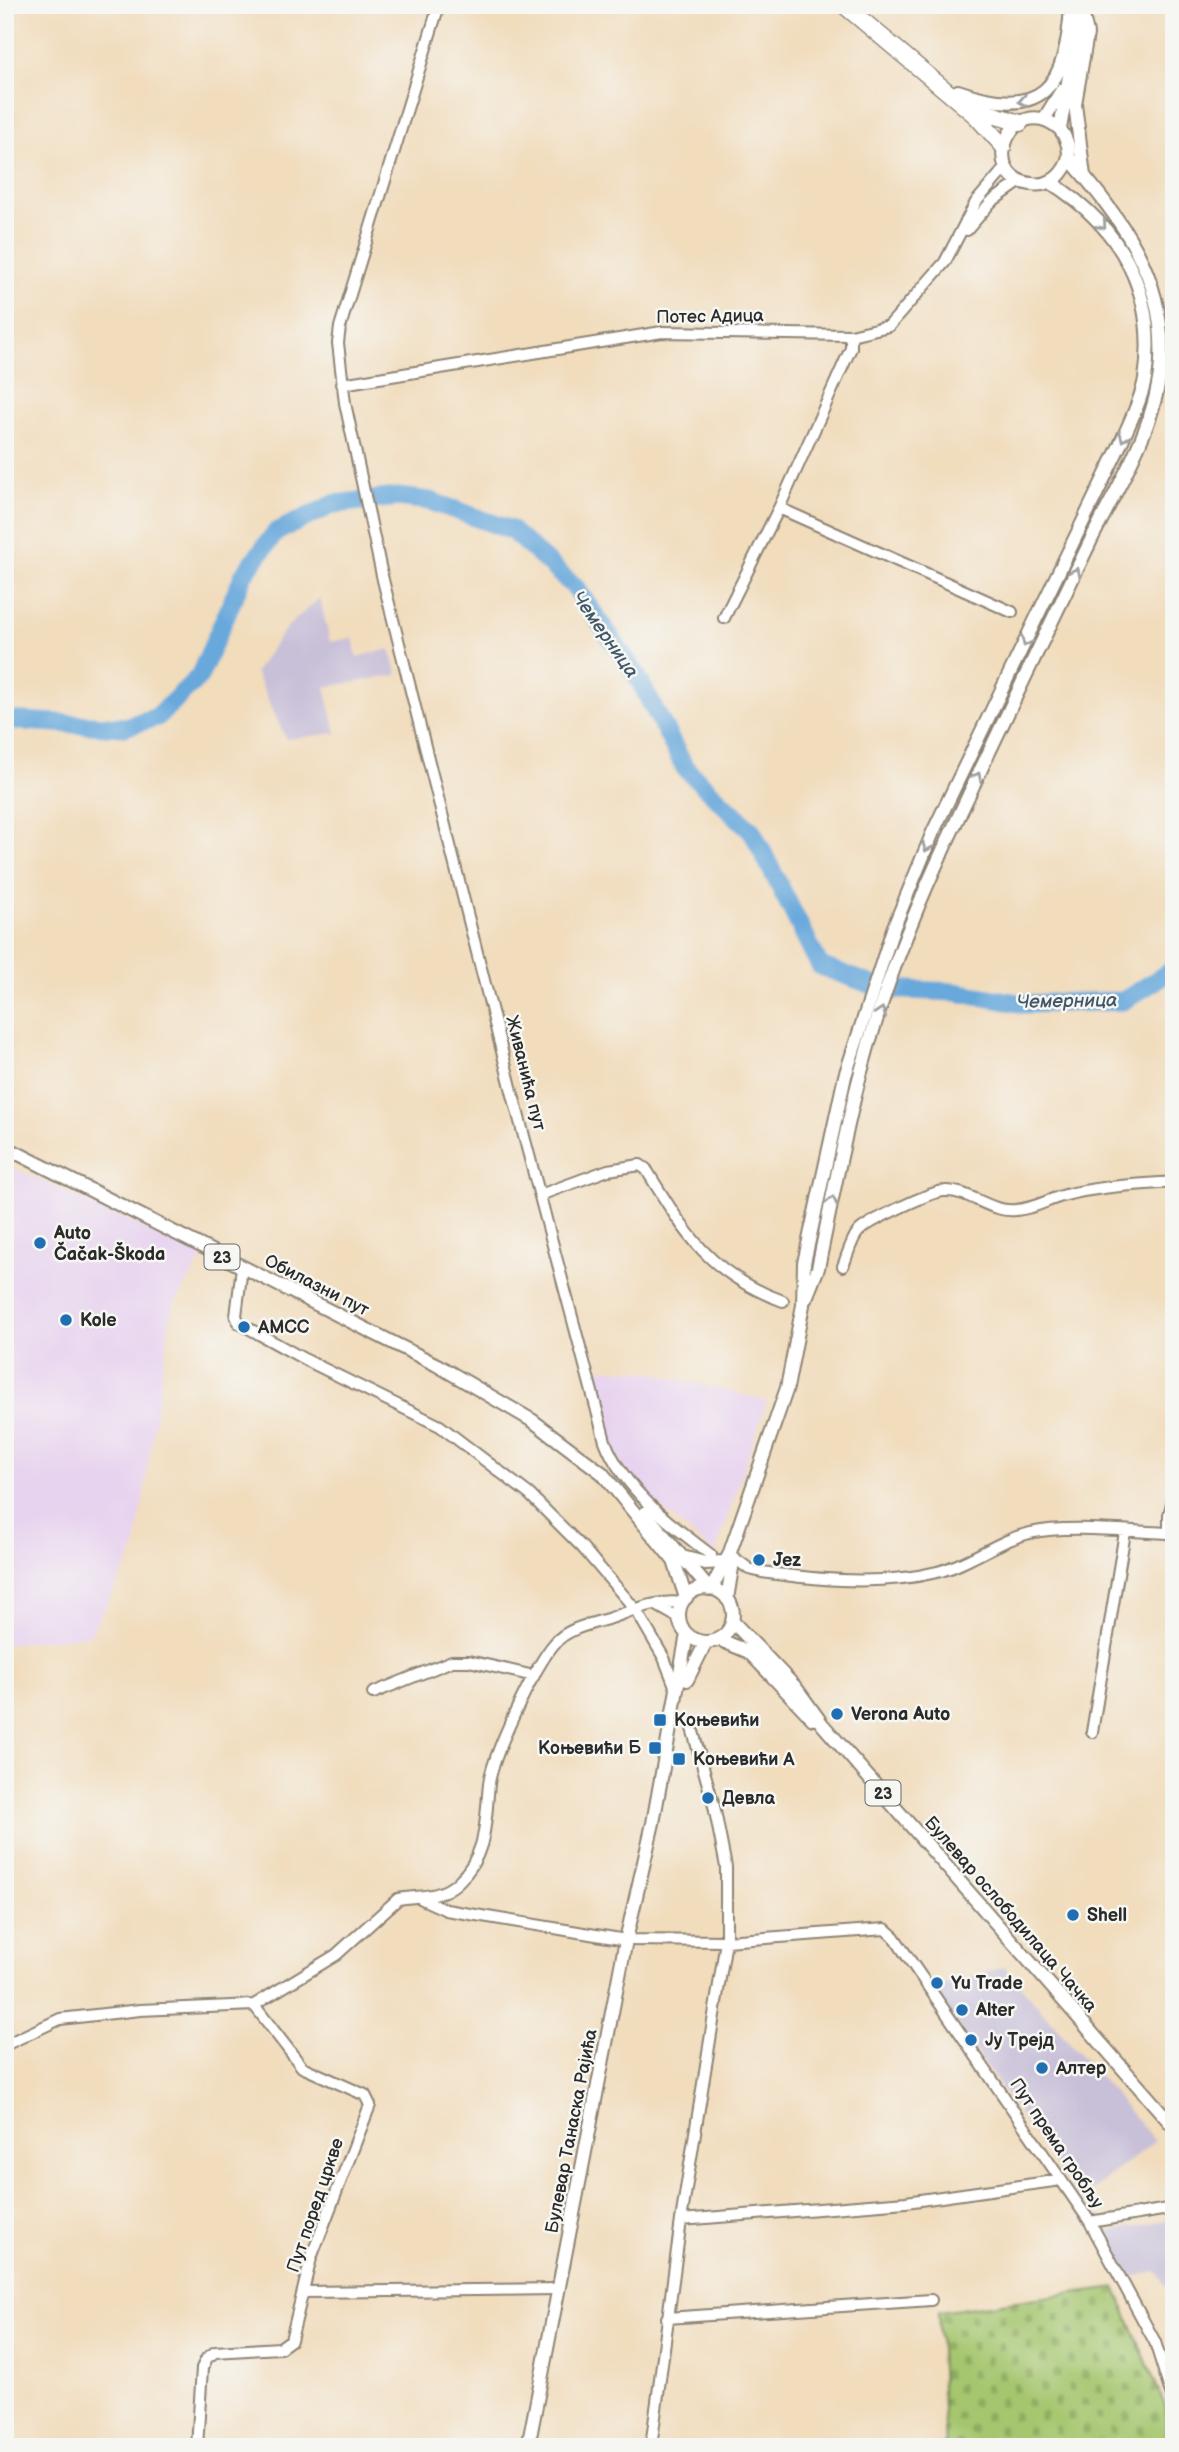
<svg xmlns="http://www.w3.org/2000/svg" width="1179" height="2452" font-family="'Balsamiq Sans',sans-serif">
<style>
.built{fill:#e7d2ef}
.industrial{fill:#c8bfd8}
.cemetery{fill:url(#cemetery-stones);stroke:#68784c;stroke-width:2}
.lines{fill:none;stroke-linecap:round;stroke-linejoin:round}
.river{stroke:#68a8db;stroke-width:19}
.minor-casing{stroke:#8e8474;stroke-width:14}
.major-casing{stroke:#8e8474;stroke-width:16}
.highway-casing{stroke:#8e8474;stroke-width:19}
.minor{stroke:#fff;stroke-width:10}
.major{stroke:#fff;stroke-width:12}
.highway{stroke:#fff;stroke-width:16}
.oneway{stroke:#a0a0a0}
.poi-dot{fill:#1f6fb2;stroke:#f6f6f2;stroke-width:2.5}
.labels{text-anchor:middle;stroke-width:5;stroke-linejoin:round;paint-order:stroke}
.shield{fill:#f6f6f2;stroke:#686867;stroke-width:2}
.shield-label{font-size:16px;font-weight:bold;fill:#2b2b2b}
.street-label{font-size:18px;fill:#2b2b2b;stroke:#f6f6f2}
.poi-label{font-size:18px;font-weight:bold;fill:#2b2b2b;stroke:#f6f6f2;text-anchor:start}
.water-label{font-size:19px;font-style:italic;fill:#405769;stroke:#f6f6f2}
</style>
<defs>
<pattern id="cemetery-stones" width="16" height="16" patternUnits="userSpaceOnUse" patternTransform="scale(1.75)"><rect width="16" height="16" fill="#a5c66e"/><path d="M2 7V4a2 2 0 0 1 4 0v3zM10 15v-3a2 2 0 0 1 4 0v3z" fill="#8eaa5f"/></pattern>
</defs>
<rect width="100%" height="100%" fill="#f6f6f2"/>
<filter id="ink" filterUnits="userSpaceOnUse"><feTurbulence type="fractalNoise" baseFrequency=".0143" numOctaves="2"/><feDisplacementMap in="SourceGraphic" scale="14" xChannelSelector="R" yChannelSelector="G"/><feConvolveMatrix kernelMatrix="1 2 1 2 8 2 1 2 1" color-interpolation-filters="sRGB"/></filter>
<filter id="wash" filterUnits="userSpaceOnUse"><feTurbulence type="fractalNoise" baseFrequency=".00686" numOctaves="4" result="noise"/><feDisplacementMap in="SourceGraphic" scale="28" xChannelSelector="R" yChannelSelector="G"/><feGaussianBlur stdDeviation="1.57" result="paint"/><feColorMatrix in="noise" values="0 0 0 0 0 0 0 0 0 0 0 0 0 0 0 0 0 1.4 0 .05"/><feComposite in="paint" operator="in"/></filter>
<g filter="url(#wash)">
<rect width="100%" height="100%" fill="#f1dcbc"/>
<path class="built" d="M14 1168 204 1255 172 1308 135 1550 90 1635 5 1644V1220Z
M588 1367 649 1372 767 1401 715 1554 628 1479 610 1441Z"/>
<path class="industrial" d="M320 598 330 642 353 638 357 657 390 649 398 675 325 687 336 733 286 739 255 672 286 628Z
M1004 1967 1155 2141 1080 2200 932 1989Z
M1174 2219V2287L1165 2285 1156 2271 1125 2279 1103 2233Z"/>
<path class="cemetery" d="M1115 2287 1166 2408V2445L945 2447 938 2312Z"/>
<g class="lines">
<path class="river" d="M5 720 124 727 157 717 199 677 244 574 276 532 334 504 398 497 430 501 511 530 576 588 636 674 685 768 752 831 820 966 884 989 955 992 1024 1004 1123 1001 1174 969"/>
</g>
</g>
<g filter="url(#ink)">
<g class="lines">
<g class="minor-casing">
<path id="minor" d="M439 5 340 327 338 343 345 403 383 580 513 1095 605 1441C623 1489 671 1525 711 1555
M967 230 991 202 1021 181
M342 384 662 332 851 335 889 326 945 262 976 202 1006 167
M779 508 1012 612
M724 618 779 508 851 348V335
M540 1195 608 1170 640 1165 646 1169C685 1233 709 1274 783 1301
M843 1266C847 1257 851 1240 858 1232 867 1222 931 1191 945 1191 970 1190 990 1213 1016 1210 1036 1208 1045 1201 1062 1196 1098 1186 1137 1185 1174 1182
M242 1267 236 1316 239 1323 304 1359 440 1426 529 1494 582 1547 636 1610 664 1658 677 1691
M1169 1533V1515L1174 1496
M729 1554 749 1569 762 1572C818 1580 881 1586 937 1572 970 1564 996 1541 1030 1533 1069 1524 1132 1532 1174 1533
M658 1606 679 1618
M373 1693 452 1661H469L534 1676
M1092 1732 1125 1532
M422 1899 446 1910 626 1940 726 1941 885 1929 894 1937 1090 2222 1155 2342 1174 2403
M5 2045 60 2019 140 2010 254 2005 336 1955 398 1899C420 1895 440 1899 458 1882 488 1854 485 1821 489 1784 492 1756 535 1666 554 1644 567 1628 591 1624 611 1618 634 1610 659 1599 682 1603
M681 2220 906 2202 1061 2180
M1090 2222 1174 2208
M304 2292 559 2289
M667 2318 931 2300
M197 2447 202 2368 207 2358 215 2352 280 2348 291 2340 311 2258 370 2105 365 2095 302 2067 254 2005
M651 2447 681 2220 726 1941V1867L714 1806 690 1721"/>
</g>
<g class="major-casing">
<path id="major" d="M1082 11 1087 34 1075 104 1084 176
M958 91C1042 121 1067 88 1071 5
M1044 119 1062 90
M1060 129C1012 88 976 177 1031 184 1042 186 1054 182 1061 173 1073 159 1070 143 1060 129L1081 5
M5 1147 437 1365 533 1421 602 1473 674 1561 686 1598
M806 1298 818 1268C831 1205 843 1141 859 1079 881 995 913 913 950 835 996 736 1044 638 1091 540 1118 485 1158 424 1161 361 1166 276 1121 219 1069 158
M645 1513 709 1589
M686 1558 705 1563 724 1562
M679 1615a27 27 0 1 1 54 0a27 27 0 1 1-54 0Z
M711 1589 729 1555 787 1388 803 1305 804 1263 845 1076 893 929 933 832 1120 445C1129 424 1141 401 1145 379 1158 293 1121 227 1050 182
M727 1599 732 1568 729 1555
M732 1621 796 1688 822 1724 1174 2127
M718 1639 749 1652 813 1719
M687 1680 706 1642
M528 2447 626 1940 653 1823 687 1634"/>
</g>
<g class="highway-casing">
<path id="highway" d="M844 5 975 115 1003 146
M971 102 984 112 1020 123"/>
</g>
<use href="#minor" class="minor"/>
<use href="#major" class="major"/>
<use href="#highway" class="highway"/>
</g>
<defs><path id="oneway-chevron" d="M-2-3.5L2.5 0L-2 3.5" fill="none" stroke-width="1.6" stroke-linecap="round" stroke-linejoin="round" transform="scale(1.75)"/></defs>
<g class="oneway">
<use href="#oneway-chevron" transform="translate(1023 101) rotate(170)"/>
<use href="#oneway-chevron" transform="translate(1102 225) rotate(49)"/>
<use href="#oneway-chevron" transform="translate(1124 437) rotate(113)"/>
<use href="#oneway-chevron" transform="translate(1076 572) rotate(-64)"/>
<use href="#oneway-chevron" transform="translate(1026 642) rotate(116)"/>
<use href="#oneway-chevron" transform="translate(977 777) rotate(-64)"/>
<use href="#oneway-chevron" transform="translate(927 847) rotate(113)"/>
<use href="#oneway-chevron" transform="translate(881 1012) rotate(-72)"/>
<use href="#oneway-chevron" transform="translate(832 1201) rotate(-78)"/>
</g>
</g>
<g class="poi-dot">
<circle cx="40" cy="1243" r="7"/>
<circle cx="66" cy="1320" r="7"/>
<circle cx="244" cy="1327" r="7"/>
<circle cx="759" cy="1560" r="7"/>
<circle cx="837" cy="1714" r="7"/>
<rect x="653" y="1713" width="14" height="14" rx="3.5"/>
<rect x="648" y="1741" width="14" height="14" rx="3.5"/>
<rect x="672" y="1752" width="14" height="14" rx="3.5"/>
<circle cx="708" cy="1798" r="7"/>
<circle cx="1073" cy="1915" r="7"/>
<circle cx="937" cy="1983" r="7"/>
<circle cx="962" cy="2010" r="7"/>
<circle cx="971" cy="2040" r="7"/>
<circle cx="1042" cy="2068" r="7"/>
</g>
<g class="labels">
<g class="shield">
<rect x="204.5" y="1244.5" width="35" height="25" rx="5"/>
<rect x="865.5" y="1780.5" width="35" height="25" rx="5"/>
</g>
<g class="shield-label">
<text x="222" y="1263">23</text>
<text x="883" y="1799">23</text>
</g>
<g class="street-label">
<text transform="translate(710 316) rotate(-1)" y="6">Потес Адица</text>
<text transform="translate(526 1073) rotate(76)" y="6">Живанића пут</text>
<text transform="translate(317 1285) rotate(27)" y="6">Обилазни пут</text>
<text transform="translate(1011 1914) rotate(49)" y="6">Булевар ослободилаца Чачка</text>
<text transform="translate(571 2131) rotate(-79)" y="6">Булевар Танаска Рајића</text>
<text transform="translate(1057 2143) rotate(56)" y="6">Пут према гробљу</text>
<text transform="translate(315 2205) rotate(-71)" y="6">Пут поред цркве</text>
</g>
<g class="poi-label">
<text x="54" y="1239">Auto<tspan x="54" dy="21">Čačak-Škoda</tspan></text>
<text x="80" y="1326">Kole</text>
<text x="258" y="1333">АМСС</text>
<text x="773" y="1566">Jez</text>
<text x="851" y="1720">Verona Auto</text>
<text x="674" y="1726">Коњевићи</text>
<text x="641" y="1754" text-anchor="end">Коњевићи Б</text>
<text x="693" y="1765">Коњевићи А</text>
<text x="722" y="1804">Девла</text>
<text x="1087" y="1921">Shell</text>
<text x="951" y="1989">Yu Trade</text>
<text x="976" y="2016">Alter</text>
<text x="985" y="2046">Ју Трејд</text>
<text x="1056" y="2074">Алтер</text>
</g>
<g class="water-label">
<text transform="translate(606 634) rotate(55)" y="7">Чемерница</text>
<text transform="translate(1067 1000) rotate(-1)" y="7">Чемерница</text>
</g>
</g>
<rect width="1179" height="2452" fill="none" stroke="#f6f6f2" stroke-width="28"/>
</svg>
